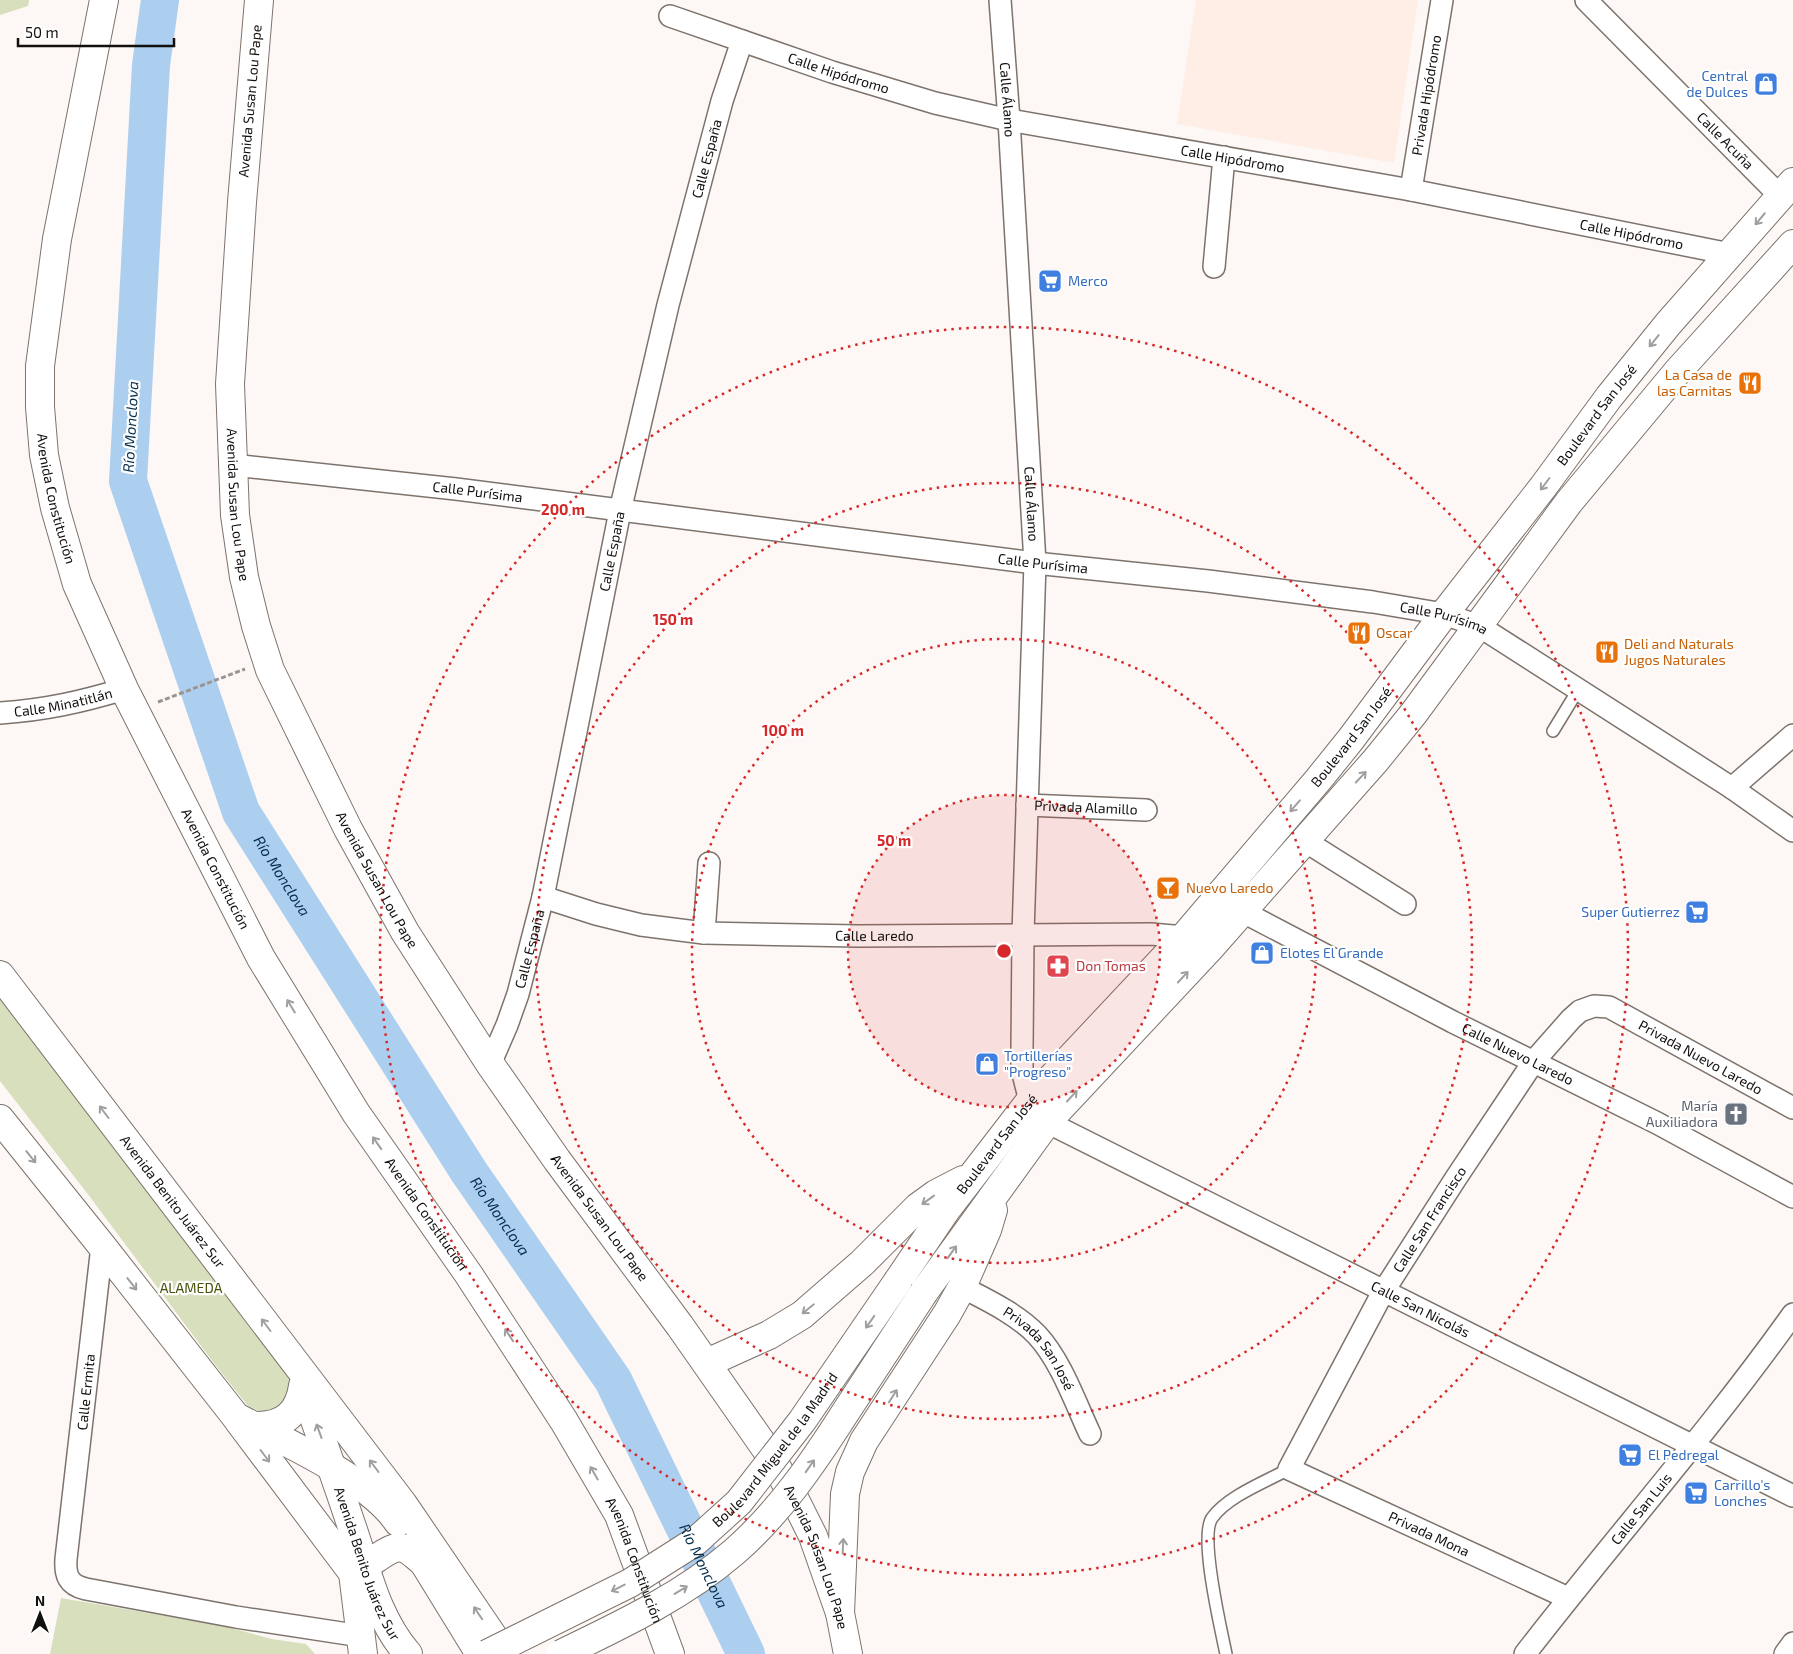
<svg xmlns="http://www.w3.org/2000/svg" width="1793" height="1654" font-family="'Exo 2',sans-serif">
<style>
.built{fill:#feeee5}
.green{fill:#d8dfbc}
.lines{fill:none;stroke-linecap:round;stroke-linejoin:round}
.river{stroke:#accff0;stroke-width:38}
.lane-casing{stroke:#7d736c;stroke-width:14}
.street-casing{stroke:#7d736c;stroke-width:24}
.secondary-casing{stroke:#7d736c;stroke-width:30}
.primary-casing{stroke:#7d736c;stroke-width:30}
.path{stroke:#9a9592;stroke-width:3;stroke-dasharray:5 2.5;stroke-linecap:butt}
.lane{stroke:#fff;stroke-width:11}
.street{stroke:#fff;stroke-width:21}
.secondary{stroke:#fff;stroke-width:28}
.primary{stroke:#fff;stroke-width:28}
.primary-bridge-casing{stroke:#7d736c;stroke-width:30;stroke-linecap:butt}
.primary-bridge{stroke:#fff;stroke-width:28}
.oneway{stroke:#a19f9e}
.ring{fill:none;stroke:#d62828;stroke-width:2.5;stroke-dasharray:2.5 5}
.labels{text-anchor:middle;stroke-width:4.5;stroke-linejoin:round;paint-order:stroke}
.street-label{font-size:14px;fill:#130f0d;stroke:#fff}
.shop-label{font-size:14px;fill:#366cbe;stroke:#fff;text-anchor:start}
.food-label{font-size:14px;fill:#c56008;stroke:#fff;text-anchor:start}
.health-label{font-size:14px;fill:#be3a42;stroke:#fff;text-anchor:start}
.worship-label{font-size:14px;fill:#5b616d;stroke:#fff;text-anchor:end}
.park-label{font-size:14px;fill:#485008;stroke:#fff}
.water-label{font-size:15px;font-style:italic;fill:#052e4d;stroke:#fff}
.centre{fill:#d62828;stroke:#fff;stroke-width:2.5}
.ring-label{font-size:15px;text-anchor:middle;font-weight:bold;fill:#d62828;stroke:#fff;stroke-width:4.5;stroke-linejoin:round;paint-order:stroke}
</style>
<rect width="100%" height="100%" fill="#fdf8f5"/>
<path class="built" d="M1196 0H1418L1394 163 1177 124Z"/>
<path class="green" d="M0 0H29L28 6 0 15Z
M0 994 287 1371 290 1379 286 1400 276 1408 262 1412 248 1406 213 1362 90 1197 0 1081Z
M61 1598 224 1626 272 1639 306 1644 315 1654H50Z"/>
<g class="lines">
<path class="river" id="s1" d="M160 0 151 65 128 481 241 812 469 1172 613 1380 746 1654"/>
<g class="lane-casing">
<path id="lane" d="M1553 731 1578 690
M1226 1654C1221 1629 1199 1537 1212 1518 1228 1496 1265 1482 1289 1469"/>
</g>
<g class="street-casing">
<g id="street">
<path id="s2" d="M1000 0 1009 120 1035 563 1023 934 1022 1049V1070L1030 1101 1047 1122 1793 1496"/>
<path id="s3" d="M1586 0 1780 196"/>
<path id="s4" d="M670 16 832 72 935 103 1009 120 1411 190 1730 254"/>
<path id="s5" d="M1411 190 1442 0"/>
<path d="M1214 267 1224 157"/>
<path id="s6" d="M233 465 456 489 1035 563 1208 581 1373 602 1444 614 1479 626 1732 788 1793 831"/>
<path id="s7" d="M0 713C45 710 81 702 124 689"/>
<path d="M1732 788 1793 735"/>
<path id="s8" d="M1027 805 1146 810"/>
<path d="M1305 841 1405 904"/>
<path id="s9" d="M543 897 596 914 641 925 704 933 858 936 1151 934 1184 937 1195 942"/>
<path id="s10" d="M1230 905 1453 1022 1657 1123 1793 1197"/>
<path d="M704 933 709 863"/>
<path id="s11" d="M490 1064 507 1025 518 994 543 897 620 511 668 305 722 101 742 41"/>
<path d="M102 1246 66 1559C65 1575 68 1585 86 1589L236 1617 361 1636"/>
<path id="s12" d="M962 1287C987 1300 1017 1314 1037 1335 1061 1361 1075 1402 1090 1434"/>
<path id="s13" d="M1568 1598 1289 1469 1383 1292 1456 1178 1534 1061 1571 1019 1580 1011 1594 1006 1609 1007 1793 1108"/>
<path id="s14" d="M1525 1654C1613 1540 1709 1432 1793 1314"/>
<path d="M1785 1654 1793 1643"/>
</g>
</g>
<g class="secondary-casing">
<g id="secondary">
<path id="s15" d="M104 0 57 239 40 366V407L44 455 55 508 77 584 124 689 261 958 356 1113 469 1275 564 1421 619 1515 670 1654"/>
<path id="s16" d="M259 0 242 202 230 384 235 515 244 577 256 626 270 670 348 829 405 932 490 1064 557 1160 680 1326 766 1449 790 1490 813 1536 840 1613 848 1654"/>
<path d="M424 1563 480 1654"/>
</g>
</g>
<g class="primary-casing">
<g id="primary">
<path id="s17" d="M0 975 403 1504 505 1654"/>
<path d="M0 1119 102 1246 236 1417C282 1440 369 1479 398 1522"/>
<path id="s18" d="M898 1281 946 1210 1030 1101 1184 937 1318 780 1351 739 1444 614 1543 487 1609 397 1668 324 1793 182"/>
<path d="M924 1292 1047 1122 1209 949 1376 760 1414 713 1569 502 1678 371 1793 244"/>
<path d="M707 1363 769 1335 802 1315 862 1263 918 1207 936 1194 963 1180"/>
<path id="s19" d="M303 1387C320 1434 337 1482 353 1530 368 1574 377 1618 408 1654"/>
<path d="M238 1420 353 1573"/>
<path d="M257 1426C284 1426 299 1413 303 1386"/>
<path d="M840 1613 845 1494 850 1472 864 1441 947 1314 962 1287 987 1230 993 1210"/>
<path d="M363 1654 353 1573C361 1568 369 1563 377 1558 400 1542 404 1545 424 1563"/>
</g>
</g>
<path class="path" d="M158 702 245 669"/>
<use href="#lane" class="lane"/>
<use href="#street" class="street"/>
<use href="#secondary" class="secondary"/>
<use href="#primary" class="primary"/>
<g class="primary-bridge-casing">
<g id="primary-bridge">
<path id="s20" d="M487 1654 630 1583 696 1541 739 1502 802 1421 898 1281"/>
<path d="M561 1654C621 1625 683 1596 734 1552 779 1513 813 1463 845 1413 871 1373 898 1332 924 1292"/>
</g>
</g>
<use href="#primary-bridge" class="primary-bridge"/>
</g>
<defs><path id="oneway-shaft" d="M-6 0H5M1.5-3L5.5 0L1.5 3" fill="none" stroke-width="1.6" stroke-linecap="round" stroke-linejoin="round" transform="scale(1.25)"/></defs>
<g class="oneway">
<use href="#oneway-shaft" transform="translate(1760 219) rotate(130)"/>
<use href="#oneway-shaft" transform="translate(1654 341) rotate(129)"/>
<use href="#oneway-shaft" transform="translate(1545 484) rotate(127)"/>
<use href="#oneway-shaft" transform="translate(1361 777) rotate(-47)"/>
<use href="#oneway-shaft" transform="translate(1295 806) rotate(131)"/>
<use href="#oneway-shaft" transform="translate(1183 977) rotate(-47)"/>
<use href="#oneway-shaft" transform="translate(291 1006) rotate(-121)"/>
<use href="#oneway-shaft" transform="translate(1072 1096) rotate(-47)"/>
<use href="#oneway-shaft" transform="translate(104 1112) rotate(-127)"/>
<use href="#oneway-shaft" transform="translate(377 1143) rotate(-125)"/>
<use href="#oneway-shaft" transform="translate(31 1157) rotate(51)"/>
<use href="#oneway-shaft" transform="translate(928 1200) rotate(144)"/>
<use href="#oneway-shaft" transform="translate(952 1252) rotate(-55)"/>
<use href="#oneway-shaft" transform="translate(132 1284) rotate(52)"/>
<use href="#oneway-shaft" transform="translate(808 1309) rotate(141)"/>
<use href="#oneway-shaft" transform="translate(870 1322) rotate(125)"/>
<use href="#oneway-shaft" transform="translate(266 1325) rotate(-127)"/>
<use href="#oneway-shaft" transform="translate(509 1335) rotate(-123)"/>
<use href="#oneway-shaft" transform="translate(893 1396) rotate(-57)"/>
<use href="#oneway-shaft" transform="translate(319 1431) rotate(-110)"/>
<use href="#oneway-shaft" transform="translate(265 1456) rotate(53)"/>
<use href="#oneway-shaft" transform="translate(374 1466) rotate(-127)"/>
<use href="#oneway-shaft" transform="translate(810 1466) rotate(-55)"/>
<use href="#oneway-shaft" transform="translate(594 1473) rotate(-120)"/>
<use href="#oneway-shaft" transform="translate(843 1546) rotate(-87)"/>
<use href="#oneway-shaft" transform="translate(618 1588) rotate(153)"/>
<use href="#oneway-shaft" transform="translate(681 1590) rotate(-31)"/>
<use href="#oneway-shaft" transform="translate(478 1613) rotate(-124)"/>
</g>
<circle cx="1004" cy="951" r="156" fill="#d62828" fill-opacity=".12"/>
<g class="ring">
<circle cx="1004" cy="951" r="156"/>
<circle cx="1004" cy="951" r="312"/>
<circle cx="1004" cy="951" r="468"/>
<circle cx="1004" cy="951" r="624"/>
</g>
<defs>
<g id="shop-square" transform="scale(1.25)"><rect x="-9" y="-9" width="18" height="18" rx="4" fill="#3f7fe0" stroke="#fff"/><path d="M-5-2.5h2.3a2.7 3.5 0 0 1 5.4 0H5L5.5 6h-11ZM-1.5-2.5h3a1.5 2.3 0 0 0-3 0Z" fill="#fff"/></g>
<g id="supermarket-square" transform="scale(1.25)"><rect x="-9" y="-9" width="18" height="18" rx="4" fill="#3f7fe0" stroke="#fff"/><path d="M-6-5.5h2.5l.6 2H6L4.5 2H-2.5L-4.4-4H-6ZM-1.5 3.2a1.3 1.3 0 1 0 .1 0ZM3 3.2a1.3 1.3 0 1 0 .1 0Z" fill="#fff"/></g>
<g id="restaurant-square" transform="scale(1.25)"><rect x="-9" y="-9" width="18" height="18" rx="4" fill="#e8710a" stroke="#fff"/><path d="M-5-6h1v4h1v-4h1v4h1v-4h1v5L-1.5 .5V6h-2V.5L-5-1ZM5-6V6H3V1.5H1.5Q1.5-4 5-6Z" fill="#fff"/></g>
<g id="bar-square" transform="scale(1.25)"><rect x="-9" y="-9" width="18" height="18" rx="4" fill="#e8710a" stroke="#fff"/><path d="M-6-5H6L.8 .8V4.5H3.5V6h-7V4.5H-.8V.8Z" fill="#fff"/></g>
<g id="pharmacy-square" transform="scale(1.25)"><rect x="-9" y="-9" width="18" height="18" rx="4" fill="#e0444e" stroke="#fff"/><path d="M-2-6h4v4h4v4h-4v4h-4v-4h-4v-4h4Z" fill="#fff"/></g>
<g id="church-square" transform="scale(1.25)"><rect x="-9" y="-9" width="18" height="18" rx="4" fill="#6b7280" stroke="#fff"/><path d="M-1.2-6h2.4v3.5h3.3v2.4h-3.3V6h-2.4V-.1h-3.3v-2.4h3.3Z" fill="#fff"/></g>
</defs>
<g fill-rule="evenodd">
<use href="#shop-square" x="1766" y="84"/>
<use href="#supermarket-square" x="1050" y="281"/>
<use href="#restaurant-square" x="1750" y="383"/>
<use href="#restaurant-square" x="1359" y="633"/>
<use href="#restaurant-square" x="1607" y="652"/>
<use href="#bar-square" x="1168" y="888"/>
<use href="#supermarket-square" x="1697" y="912"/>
<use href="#shop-square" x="1262" y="953"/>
<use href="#pharmacy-square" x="1058" y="966"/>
<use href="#shop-square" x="987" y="1064"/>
<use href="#church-square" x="1736" y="1114"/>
<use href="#supermarket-square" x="1630" y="1455"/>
<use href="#supermarket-square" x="1696" y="1493"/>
</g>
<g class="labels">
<g class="street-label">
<text dy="5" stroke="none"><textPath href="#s4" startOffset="178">Calle Hipódromo</textPath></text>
<text dy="5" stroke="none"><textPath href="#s5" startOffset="96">Privada Hipódromo</textPath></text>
<text dy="5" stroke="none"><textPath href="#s2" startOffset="100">Calle Álamo</textPath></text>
<text transform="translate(250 101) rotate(-85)" y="5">Avenida Susan Lou Pape</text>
<text dy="5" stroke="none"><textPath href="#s3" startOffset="198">Calle Acuña</textPath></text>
<text dy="5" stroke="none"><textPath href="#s11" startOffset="932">Calle España</textPath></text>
<text dy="5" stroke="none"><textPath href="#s4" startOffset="582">Calle Hipódromo</textPath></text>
<text dy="5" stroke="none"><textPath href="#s4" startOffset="988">Calle Hipódromo</textPath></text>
<text dy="5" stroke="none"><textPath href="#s18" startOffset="1114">Boulevard San José</textPath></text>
<text dy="5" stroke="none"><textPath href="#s6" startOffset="246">Calle Purísima</textPath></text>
<text dy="5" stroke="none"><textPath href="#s15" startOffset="506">Avenida Constitución</textPath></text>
<text dy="5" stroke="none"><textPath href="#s2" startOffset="505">Calle Álamo</textPath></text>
<text dy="5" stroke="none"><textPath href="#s16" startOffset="506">Avenida Susan Lou Pape</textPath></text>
<text dy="5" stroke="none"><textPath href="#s11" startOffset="528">Calle España</textPath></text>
<text dy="5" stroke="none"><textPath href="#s6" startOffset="816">Calle Purísima</textPath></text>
<text dy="5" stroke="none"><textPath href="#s6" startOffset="1221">Calle Purísima</textPath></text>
<text dy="5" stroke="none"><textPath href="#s7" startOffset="64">Calle Minatitlán</textPath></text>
<text dy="5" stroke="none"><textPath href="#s18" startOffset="709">Boulevard San José</textPath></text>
<text dy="5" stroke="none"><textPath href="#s8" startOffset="59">Privada Alamillo</textPath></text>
<text dy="5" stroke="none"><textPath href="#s15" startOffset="911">Avenida Constitución</textPath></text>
<text dy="5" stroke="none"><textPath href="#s16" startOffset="911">Avenida Susan Lou Pape</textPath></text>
<text dy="5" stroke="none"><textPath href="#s9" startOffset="336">Calle Laredo</textPath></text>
<text dy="5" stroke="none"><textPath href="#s11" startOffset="122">Calle España</textPath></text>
<text dy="5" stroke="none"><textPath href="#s10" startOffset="324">Calle Nuevo Laredo</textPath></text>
<text dy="5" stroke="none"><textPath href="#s13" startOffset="986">Privada Nuevo Laredo</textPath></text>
<text dy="5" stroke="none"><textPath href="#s18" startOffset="169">Boulevard San José</textPath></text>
<text dy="5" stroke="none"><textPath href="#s17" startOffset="285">Avenida Benito Juárez Sur</textPath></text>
<text dy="5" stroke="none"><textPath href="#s15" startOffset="1316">Avenida Constitución</textPath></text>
<text dy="5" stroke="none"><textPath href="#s16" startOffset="1316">Avenida Susan Lou Pape</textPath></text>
<text dy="5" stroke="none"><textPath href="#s13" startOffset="594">Calle San Francisco</textPath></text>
<text dy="5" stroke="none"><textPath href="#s2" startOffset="1548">Calle San Nicolás</textPath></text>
<text dy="5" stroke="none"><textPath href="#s12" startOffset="101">Privada San José</textPath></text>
<text transform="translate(86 1392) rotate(-84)" y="5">Calle Ermita</text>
<text dy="5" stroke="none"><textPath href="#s20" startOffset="359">Boulevard Miguel de la Madrid</textPath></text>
<text dy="5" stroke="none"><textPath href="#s14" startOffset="186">Calle San Luis</textPath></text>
<text transform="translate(1429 1534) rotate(25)" y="5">Privada Mona</text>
<text dy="5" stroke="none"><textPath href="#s16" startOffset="1721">Avenida Susan Lou Pape</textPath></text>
<text dy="5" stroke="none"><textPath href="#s15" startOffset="1721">Avenida Constitución</textPath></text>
<text dy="5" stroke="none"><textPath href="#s19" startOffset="188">Avenida Benito Juárez Sur</textPath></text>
</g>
<g class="shop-label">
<text x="1748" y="81" text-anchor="end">Central<tspan x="1748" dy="16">de Dulces</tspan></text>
<text x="1068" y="286">Merco</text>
<text x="1680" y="917" text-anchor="end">Super Gutierrez</text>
<text x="1280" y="958">Elotes El Grande</text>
<text x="1004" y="1061">Tortillerías<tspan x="1004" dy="16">"Progreso"</tspan></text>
<text x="1648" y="1460">El Pedregal</text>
<text x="1714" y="1490">Carrillo's<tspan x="1714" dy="16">Lonches</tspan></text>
</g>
<g class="food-label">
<text x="1732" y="380" text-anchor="end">La Casa de<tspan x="1732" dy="16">las Carnitas</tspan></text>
<text x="1376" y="638">Oscar</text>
<text x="1624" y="649">Deli and Naturals<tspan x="1624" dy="16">Jugos Naturales</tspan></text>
<text x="1186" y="893">Nuevo Laredo</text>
</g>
<g class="health-label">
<text x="1076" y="971">Don Tomas</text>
</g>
<g class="worship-label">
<text x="1718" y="1111">María<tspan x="1718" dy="16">Auxiliadora</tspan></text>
</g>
<g class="park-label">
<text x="191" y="1293">ALAMEDA</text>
</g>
<g class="water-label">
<text transform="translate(131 427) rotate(-87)" y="5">Río Monclova</text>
<text dy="5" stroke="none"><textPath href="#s1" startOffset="908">Río Monclova</textPath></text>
<text dy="5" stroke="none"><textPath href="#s1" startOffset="1312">Río Monclova</textPath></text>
<text dy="5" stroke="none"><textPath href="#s1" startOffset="1718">Río Monclova</textPath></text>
</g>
</g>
<circle cx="1004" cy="951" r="8" class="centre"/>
<g class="ring-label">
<text x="563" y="515">200 m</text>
<text x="673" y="625">150 m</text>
<text x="783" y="736">100 m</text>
<text x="894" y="846">50 m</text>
</g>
<g transform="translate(40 1614)" stroke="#ffffff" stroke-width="4" paint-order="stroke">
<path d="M0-4L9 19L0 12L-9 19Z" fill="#130f0d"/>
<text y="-8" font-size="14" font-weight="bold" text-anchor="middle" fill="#130f0d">N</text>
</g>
<path d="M18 38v8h156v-8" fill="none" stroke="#130f0d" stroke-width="2.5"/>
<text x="25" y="38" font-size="15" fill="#130f0d" stroke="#ffffff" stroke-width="4" paint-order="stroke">50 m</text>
</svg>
